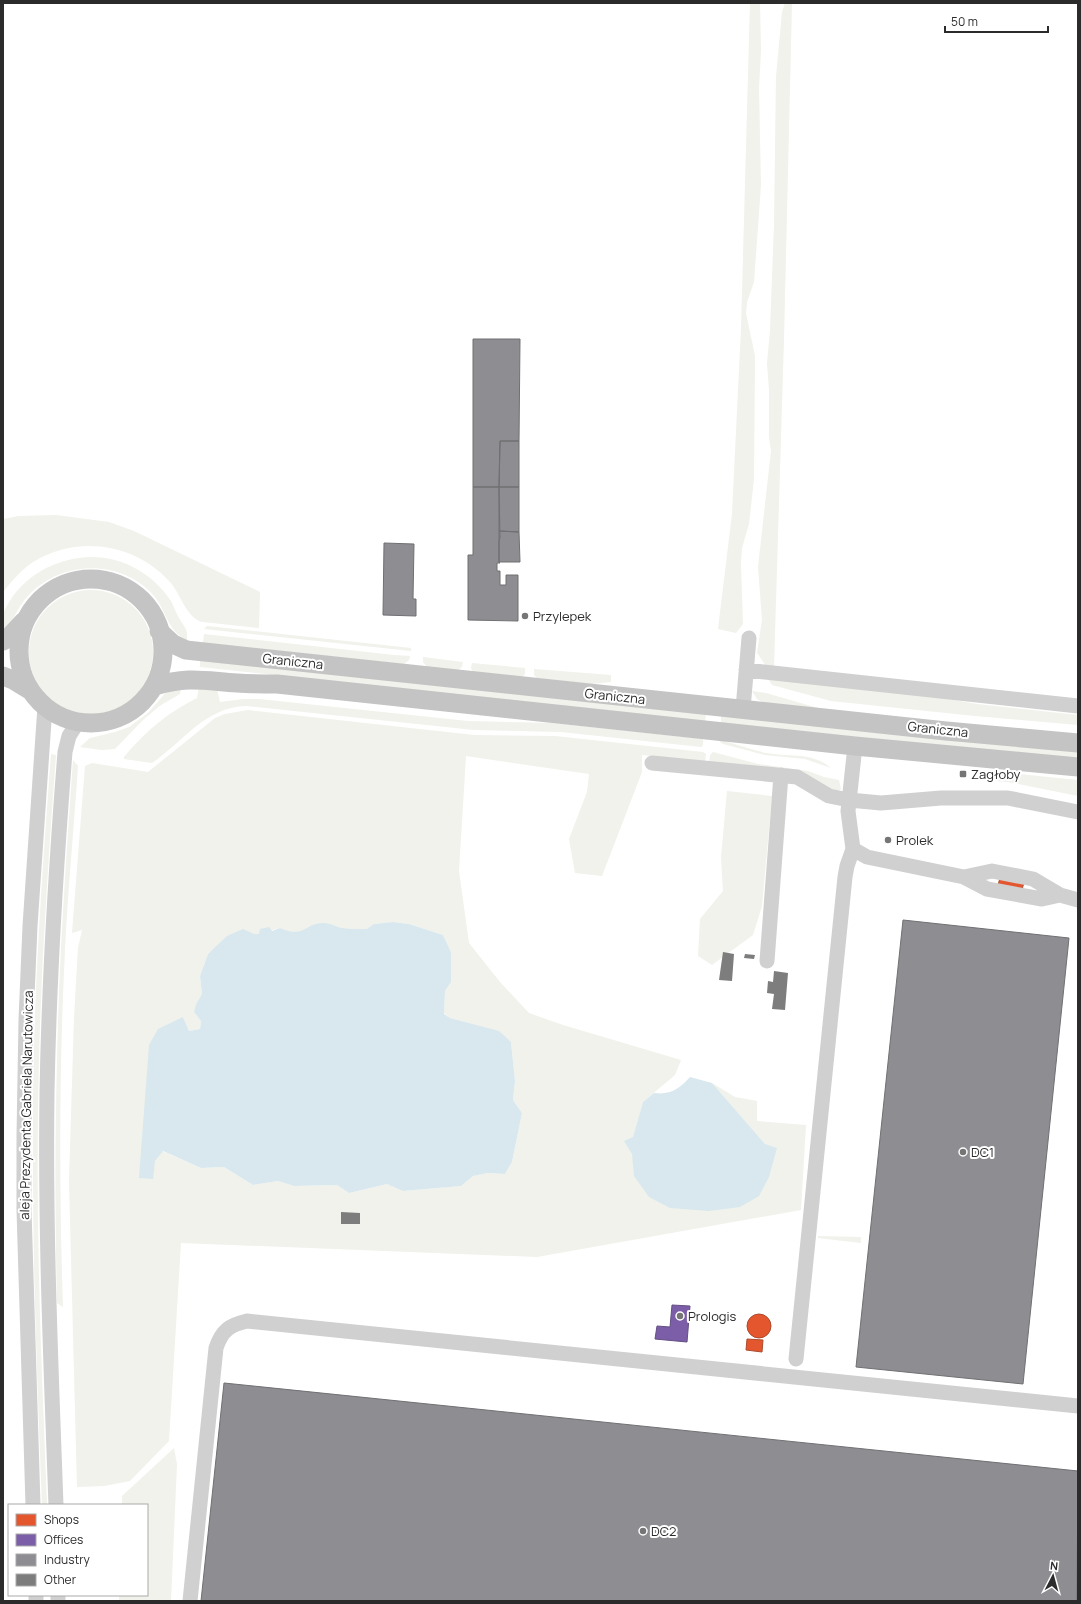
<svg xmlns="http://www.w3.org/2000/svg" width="1081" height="1604" font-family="Manrope,sans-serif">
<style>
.green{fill:#f0f2eb;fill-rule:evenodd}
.water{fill:#d8e8ee}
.shops{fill:#e4572e;stroke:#ac4a2d}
.offices{fill:#7b5ea7;stroke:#634f82}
.industry{fill:#8d8d92;stroke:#707073}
.building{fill:#7d7d7d}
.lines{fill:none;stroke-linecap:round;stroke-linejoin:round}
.minor{stroke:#d0d0d0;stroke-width:15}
.major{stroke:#c4c4c4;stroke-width:19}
.poi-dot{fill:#757575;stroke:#fff;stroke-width:1.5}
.labels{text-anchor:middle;stroke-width:4;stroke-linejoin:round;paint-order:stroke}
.poi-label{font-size:13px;fill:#2b2b2b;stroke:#fff;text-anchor:start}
.street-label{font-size:13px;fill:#2b2b2b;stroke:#fff}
</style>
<rect width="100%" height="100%" fill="#fff"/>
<path class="green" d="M750 3H760L761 51 759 88 761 185 754 282 747 302 746 313 755 356 754 479 749 524 742 548 741 564 743 624 736 633 718 629 732 514 741 329Z
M785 3H792L784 339 774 667 766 666 757 653 762 620 758 567 771 451 769 437V390L767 363 770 331 774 225 776 77 782 12Z
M56 515 109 522 134 531 260 592 259 628 203 622C186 619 181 593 169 581 134 543 77 535 33 562 21 570 12 581 3 592V519L19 516Z
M91 557C124 557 153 574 171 601 174 607 176 613 179 618 184 627 188 628 187 640 169 633 166 611 155 597 122 558 61 560 28 596 17 607 13 623 3 634 3 628 2 621 3 615 4 609 10 601 13 596 32 571 60 558 91 557Z
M29 652a62 62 0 1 1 124 0a62 62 0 1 1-124 0Z
M207 626 411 648V651L204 629Z
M204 634 394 655 410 656 409 660 404 664 203 643Z
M423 657 463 662 462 667 458 670 427 667 423 662Z
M200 660 706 714 705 721 200 667Z
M472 663 525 668V674L522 677 473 672 471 668Z
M534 669 611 675V682L591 684 537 678 534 675Z
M767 677 914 693 977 704 1078 715V725L975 716 831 701 772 685Z
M182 685 180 694 161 705 144 719 115 749 102 750 80 747 90 738 115 732 129 727 148 713 167 691Z
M199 687 217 689 220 702 243 699H259L468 721 552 723 703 739V745L701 747 561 732 474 730 246 706C205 707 183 742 152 763L124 759V757C147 730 166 714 197 698Z
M752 691 766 693 825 710 764 703 757 699Z
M248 710 474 735 555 736 703 752 706 754 705 762 642 755V772L602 876 575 873 569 839 587 792 589 774 466 756 459 871 469 943 500 982 529 1013 563 1025 681 1060 675 1075 643 1102 633 1138 634 1176 765 1144 712 1083 735 1097 757 1101V1121L806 1125 801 1210 537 1257 181 1243 169 1441 130 1481 104 1486 77 1487 69 1181 74 1018 78 948 82 930 72 933 85 766 92 763 148 772 215 718 225 714ZM393 922 409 924 443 935 451 952V982L445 991 444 1013 450 1018 472 1024 511 1042 515 1081 513 1100 522 1113 512 1162 505 1174 488 1173 473 1176 461 1186 403 1191 387 1184 349 1193 337 1185 294 1186 278 1181 253 1185 224 1167 201 1168 162 1151 155 1161 183 1017 189 1031 200 1029 201 1021 194 1012 196 1004 202 994 200 976 208 954 216 947 255 934H259L280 928 290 933 302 932 310 927 324 923 341 928 367 930 374 924Z
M721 715 1078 751V759L721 723Z
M721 740C736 744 751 750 766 753 789 757 813 752 831 768L805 759 765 755 723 744 720 742Z
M713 752 758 764 808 771 824 777 839 780 841 789 838 791 709 763 710 755Z
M51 754 56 755C47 876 39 996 38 1117 36 1246 42 1376 47 1505H42C37 1377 32 1248 33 1120 33 998 42 876 51 754Z
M73 760 78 766C74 827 68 888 65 950 59 1069 59 1188 63 1307L57 1303C55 1222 55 1142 57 1061 59 961 66 860 73 760Z
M999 772 1078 780V796L1008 782 994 781 984 775V774Z
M727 791 772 796 762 906 753 935 712 965 698 956 700 919 723 891 721 857Z
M818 1236 861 1237V1243L818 1238Z
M174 1448 177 1464 171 1601H119V1595H147V1505H122V1496Z"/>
<path class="water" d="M393 922 409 924 443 935 451 952V982L445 991 444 1014 450 1018 499 1031 511 1042 515 1081 513 1100 522 1113 512 1162 505 1174 488 1173 473 1176 461 1186 403 1191 387 1184 349 1193 337 1185 294 1186 278 1181 253 1185 224 1167 201 1168 163 1151 155 1161 153 1179 139 1178 149 1045 158 1029 183 1017 189 1031 200 1029 201 1021 194 1012 196 1004 202 994 200 976 208 954 227 936 243 929 254 934H259L260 929 269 927 272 931 280 928C305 939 304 923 324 923 330 923 336 927 342 928 350 929 359 929 367 929L374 924Z
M690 1077 712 1083 765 1144 777 1148 769 1177 759 1196 740 1207 709 1211 670 1208 649 1197 634 1176 632 1154 624 1141 633 1137 643 1102 654 1093C671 1095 679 1089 690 1077Z"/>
<path class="shops" d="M1000 878 1024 882 1022 890 998 885Z
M747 1326a12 12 0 1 1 24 0a12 12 0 1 1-24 0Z
M747 1339 763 1340 762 1352 746 1350Z"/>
<path class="offices" d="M672 1305 690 1306 687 1342 655 1339 657 1326 670 1327Z"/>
<path class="industry" d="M473 339H520L519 441H500L499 487H473Z
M500 441H519V487H499Z
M473 487H499L500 539 499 540V562L500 563H497V571H500V585H506V575H518V621L468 620V555H473Z
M499 487H519V532L499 531Z
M499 531 519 532 520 562H499Z
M384 543 414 544 413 599H416V616L383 615Z
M903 920 1069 938 1023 1384 856 1367Z
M224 1383 1078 1471 1077 1601H201Z"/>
<path class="building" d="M723 952 734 954 732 981 719 980Z
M745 954 755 955 754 959 744 958Z
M774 971 788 973 785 1010 772 1009 774 994 767 993 768 981 773 982Z
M341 1212 360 1213V1224H341Z"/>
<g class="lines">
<path class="minor" d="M746 670 1078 706
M743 709 749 638
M855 746 848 811 853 849 867 857 964 877 987 889 1042 899 1060 895
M652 763 797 777 829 796 849 800 881 803 941 798H1008L1078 812
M964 877 992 871 1033 879 1060 895 1078 900
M767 961 781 775
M796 1359 845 877 847 866 853 849
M33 1505 24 1210V1135L26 1020 30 926 45 706
M56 1505C51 1367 45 1230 47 1092 49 979 56 866 65 752L69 736 78 722
M36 1595V1601
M58 1601V1595
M190 1601 216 1348C222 1330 230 1325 247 1321L1078 1406"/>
<path class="major" d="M19 651a72 72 0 1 1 144 0a72 72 0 1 1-144 0Z
M159 631 173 644 186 650 946 731 1078 743
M3 641 9 637 24 621
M3 676 13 680 31 691
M155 686C188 676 205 681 237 683 251 684 264 684 277 684L855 746 1078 767"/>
</g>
<g class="poi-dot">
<circle cx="525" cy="616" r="4"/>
<rect x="959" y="770" width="8" height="8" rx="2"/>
<circle cx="888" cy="840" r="4"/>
<circle cx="963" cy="1152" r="4"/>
<circle cx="680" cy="1316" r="4"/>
<circle cx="643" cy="1531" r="4"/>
</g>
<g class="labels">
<g class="poi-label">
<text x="533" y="621">Przylepek</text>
<text x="971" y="779">Zagłoby</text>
<text x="896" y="845">Prolek</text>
<text x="971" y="1157">DC1</text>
<text x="688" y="1321">Prologis</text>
<text x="651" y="1536">DC2</text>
</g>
<g class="street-label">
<text transform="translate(293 661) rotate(6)" y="5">Graniczna</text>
<text transform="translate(615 696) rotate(6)" y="5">Graniczna</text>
<text transform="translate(938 729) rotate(6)" y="5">Graniczna</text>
<text transform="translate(26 1105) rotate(-89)" y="5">aleja Prezydenta Gabriela Narutowicza</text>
</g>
</g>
<rect width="1081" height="1604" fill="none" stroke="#2b2b2b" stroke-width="8"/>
<rect x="8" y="1504" width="140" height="92" fill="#ffffff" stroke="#aaaaaa"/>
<rect x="16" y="1514" width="20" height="12" fill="#e4572e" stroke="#aaaaaa"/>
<text x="44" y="1524" font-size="12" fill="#2b2b2b">Shops</text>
<rect x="16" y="1534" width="20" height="12" fill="#7b5ea7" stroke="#aaaaaa"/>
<text x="44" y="1544" font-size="12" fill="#2b2b2b">Offices</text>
<rect x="16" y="1554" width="20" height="12" fill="#8d8d92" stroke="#aaaaaa"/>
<text x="44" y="1564" font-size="12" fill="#2b2b2b">Industry</text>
<rect x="16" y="1574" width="20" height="12" fill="#7d7d7d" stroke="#aaaaaa"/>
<text x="44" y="1584" font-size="12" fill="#2b2b2b">Other</text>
<g transform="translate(1053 1576) rotate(6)" stroke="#ffffff" stroke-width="3" paint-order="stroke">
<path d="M0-3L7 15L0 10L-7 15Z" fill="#2b2b2b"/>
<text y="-6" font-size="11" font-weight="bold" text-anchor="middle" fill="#2b2b2b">N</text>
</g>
<path d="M945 26v6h103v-6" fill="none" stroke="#2b2b2b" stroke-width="2"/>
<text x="951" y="26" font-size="12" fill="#2b2b2b" stroke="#ffffff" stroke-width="3" paint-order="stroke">50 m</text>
</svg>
